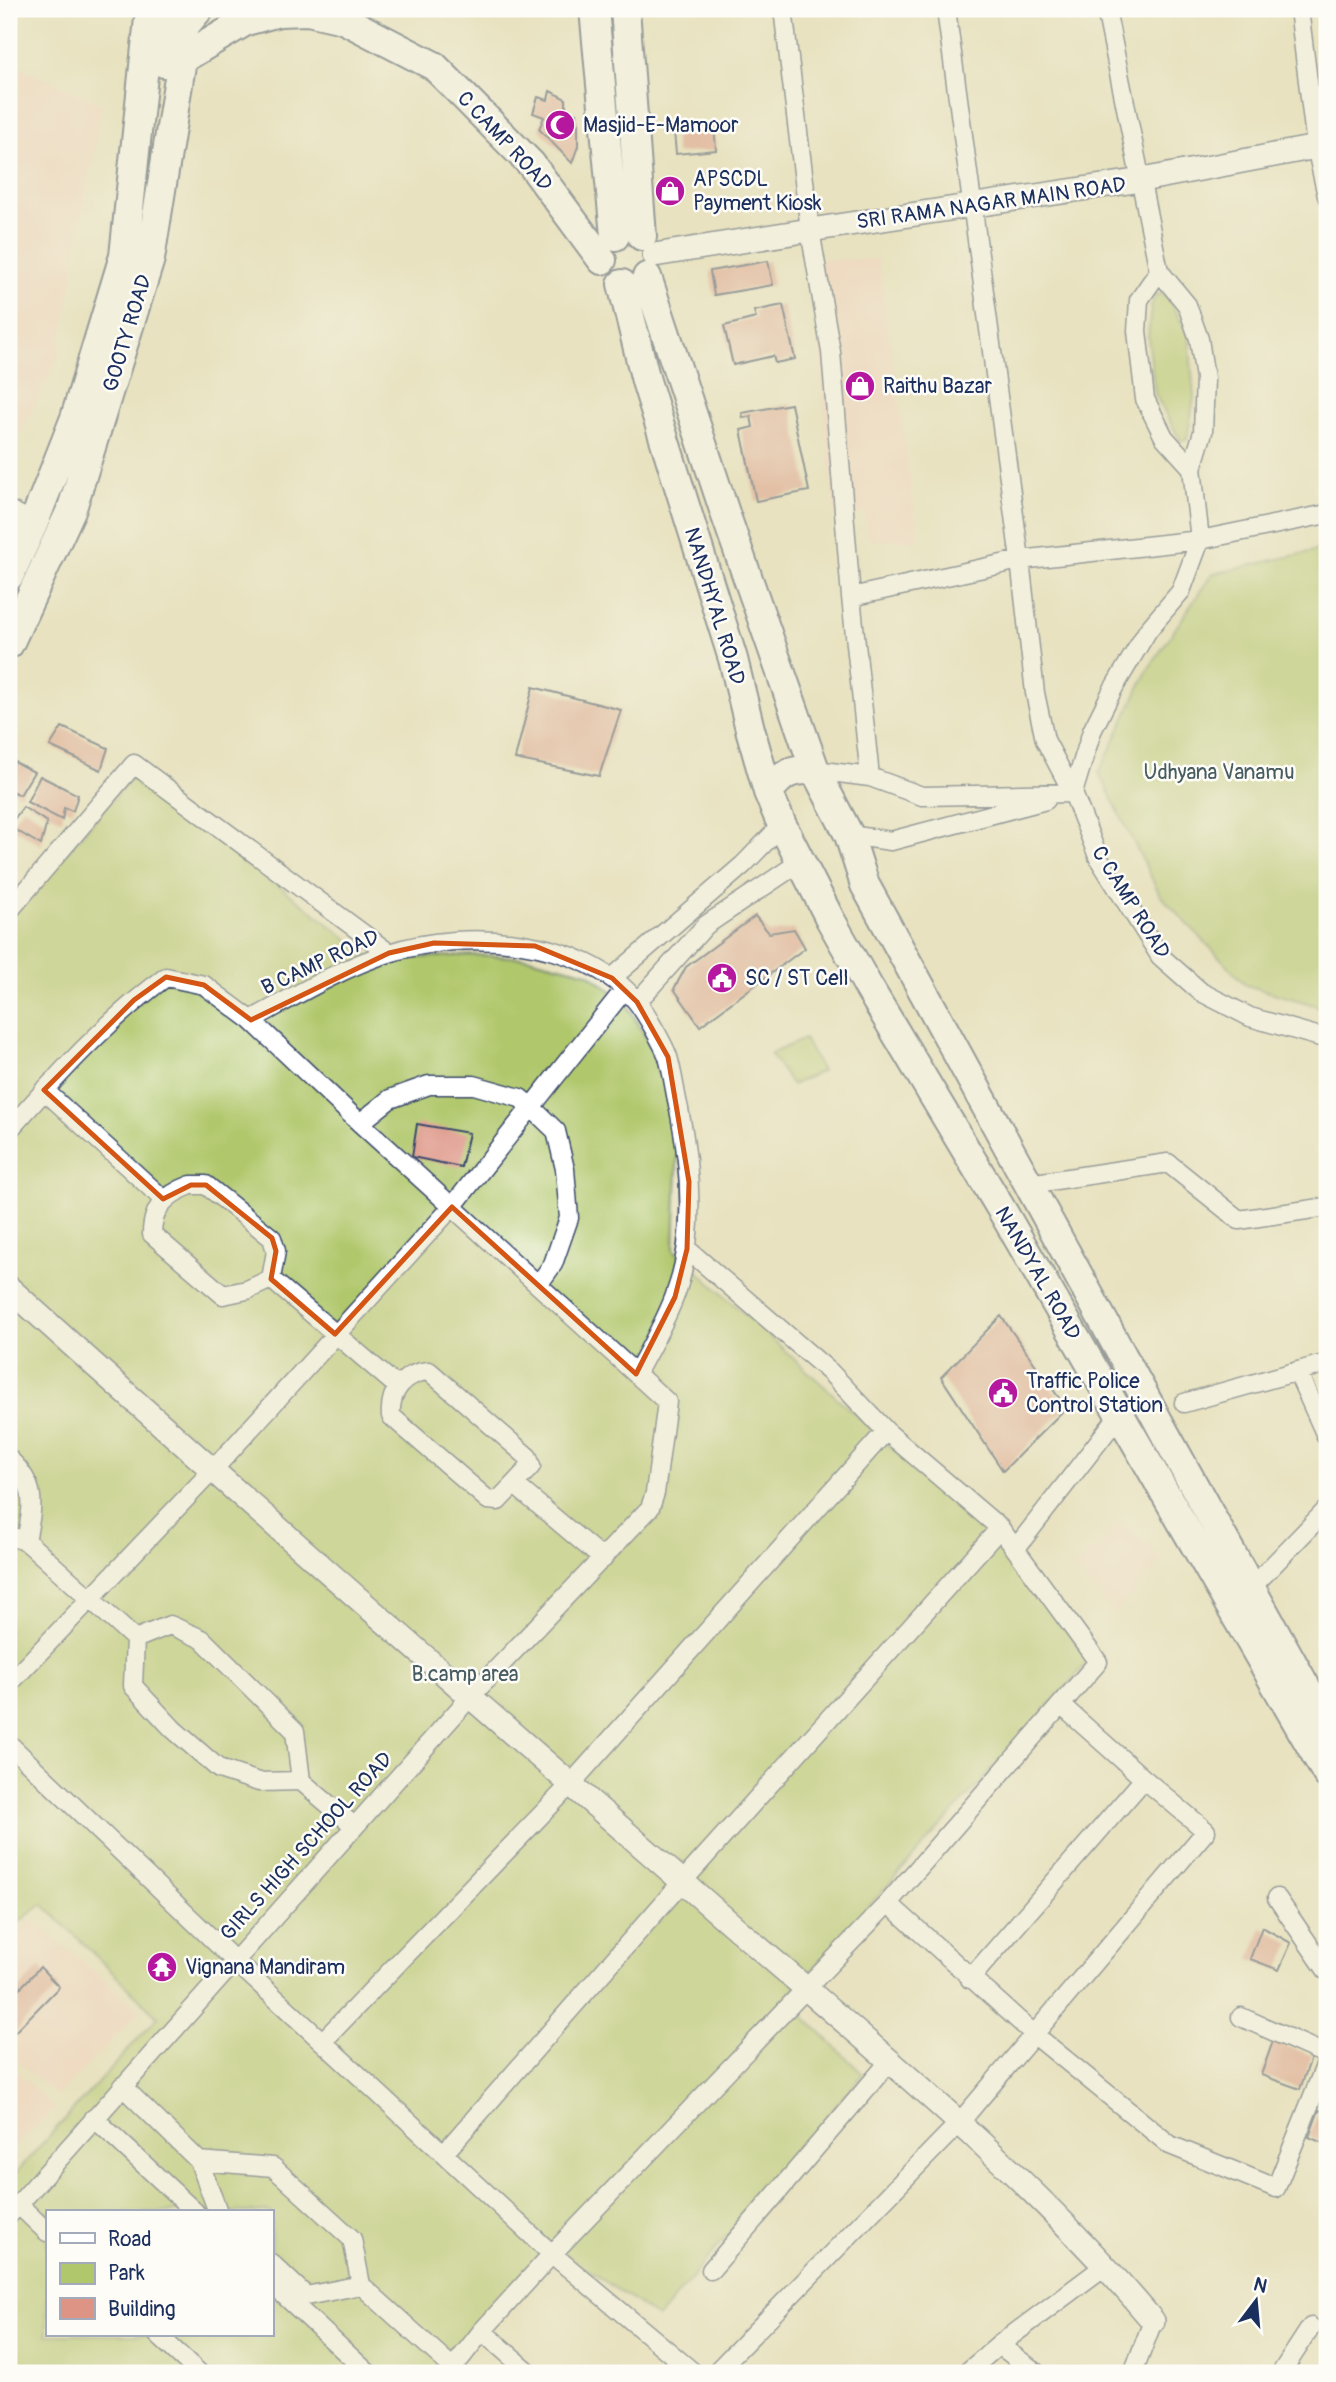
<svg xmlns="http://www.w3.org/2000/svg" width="1336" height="2382" font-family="Pangolin,sans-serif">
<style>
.built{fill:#f6d2c4}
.green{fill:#b1c76c;stroke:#667b65;stroke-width:2;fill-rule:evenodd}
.building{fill:#dd9485}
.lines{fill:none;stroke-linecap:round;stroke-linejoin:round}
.minor-casing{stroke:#3a4a6d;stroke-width:21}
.tertiary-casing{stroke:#3a4a6d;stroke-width:26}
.primary-casing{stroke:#3a4a6d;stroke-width:32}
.minor{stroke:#fff;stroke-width:18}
.tertiary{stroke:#fff;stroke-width:23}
.primary{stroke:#fff;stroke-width:28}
.marked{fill:none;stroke:#d45514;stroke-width:5;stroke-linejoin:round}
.labels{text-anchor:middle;stroke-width:5;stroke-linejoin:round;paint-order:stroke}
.poi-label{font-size:21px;fill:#1b2f5e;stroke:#fdfcf7;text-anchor:start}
.street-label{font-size:21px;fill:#1b2f5e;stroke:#fdfcf7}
.park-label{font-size:21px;fill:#485d62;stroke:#fdfcf7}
</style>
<rect width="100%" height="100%" fill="#fdfcf7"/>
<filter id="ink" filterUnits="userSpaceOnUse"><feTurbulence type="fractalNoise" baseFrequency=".0143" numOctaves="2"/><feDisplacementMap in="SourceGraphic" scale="14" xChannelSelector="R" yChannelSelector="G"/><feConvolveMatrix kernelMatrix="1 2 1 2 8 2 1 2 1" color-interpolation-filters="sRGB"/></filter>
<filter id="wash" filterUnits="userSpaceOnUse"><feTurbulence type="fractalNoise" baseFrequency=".00686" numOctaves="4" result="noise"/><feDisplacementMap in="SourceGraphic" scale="28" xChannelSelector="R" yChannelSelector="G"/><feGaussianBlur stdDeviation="1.57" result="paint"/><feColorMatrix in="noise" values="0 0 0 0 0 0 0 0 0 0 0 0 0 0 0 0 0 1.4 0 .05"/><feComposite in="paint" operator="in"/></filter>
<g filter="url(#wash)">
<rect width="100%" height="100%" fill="#e8e2c0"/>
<path class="built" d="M9 63 102 104 59 356 9 457Z
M878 259 919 540H868L865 513 834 514 811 260Z
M1120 1521 1163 1559 1115 1615 1074 1568Z
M31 1918 141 2011 57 2096 9 2054V1940Z
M9 2064 55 2108 9 2152Z"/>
<path class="green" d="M1157 294 1166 295 1189 335 1194 398 1187 440H1180L1155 394 1148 337 1151 305Z
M1327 548V1009L1246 985 1160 895 1099 773 1147 671 1212 574Z
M135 774 384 967 414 958 476 955 529 958 588 973 626 1002 662 1066 678 1140 674 1250 889 1445 998 1537 1089 1661 786 1999 863 2074 658 2318 552 2245 435 2373H9V2180L158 2017 43 1904 9 1929V918ZM47 2212H271V2335H47Z
M804 1039 822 1071 792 1085 770 1054Z"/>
<g id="blocks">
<path class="building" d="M550 91 566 99V112L576 113 578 122V146L572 163 539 129 544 117 533 113 538 97 548 100Z
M714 126 716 150 676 154 674 131Z
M768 261 773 285 714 295 710 271Z
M783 305 795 359 775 363 773 356 733 365 724 326 756 318 754 311Z
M791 404 809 491 756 501 741 430 753 427 751 416 743 418 742 413Z
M533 687 621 710 599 776 515 759Z
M62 727 108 748 101 770 50 746Z
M9 759 34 772 20 795 9 790Z
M40 776 78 795 73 811 64 808 62 820 27 802Z
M23 807 47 822 41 845 9 826Z
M755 916 769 933 794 929 805 948 700 1026 674 989 686 967Z
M417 1124 469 1133 461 1167 412 1157Z
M1001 1316 1066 1408 1003 1471 941 1377Z
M1262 1927 1291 1943 1279 1970 1250 1959Z
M40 1967 59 1987 9 2038V2000Z
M1273 2041 1312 2055 1300 2089 1261 2075Z
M1319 2110 1327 2113V2145L1309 2137Z"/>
</g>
</g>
<g filter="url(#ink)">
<use href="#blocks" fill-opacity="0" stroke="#3a4a6d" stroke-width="2"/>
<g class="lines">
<g class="minor-casing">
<path id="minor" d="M783 9 810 230 831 352 851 597 870 777
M946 9 1020 560 1035 693 1045 740 1073 793
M1106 9 1159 271 1187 305 1199 339 1205 378 1203 432 1192 468 1200 540 1181 591 1148 630 1113 689 1092 731 1073 793 1099 859 1160 956 1201 992 1250 1017 1327 1039
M1299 9 1316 146 1327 196
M1159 271 1139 300 1137 331 1145 399 1164 437 1192 468
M9 510 34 522
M851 597 1020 560 1200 540 1327 514
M815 770 870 777 922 796 1073 793
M849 835 891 841 1046 800
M9 911 134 764 389 953
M612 978 743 865 782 825
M637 1002 706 925 800 862
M251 1020C293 997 343 967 389 953 464 929 584 936 637 1002 645 1012 664 1045 668 1057 673 1074 675 1093 679 1109 691 1169 696 1241 674 1298 664 1324 649 1350 636 1374
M44 1090 163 1199
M360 1123 390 1099 429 1085H474L520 1098 531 1107 556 1131 565 1169 569 1218 553 1264 538 1285
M9 1130C57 1076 107 1020 166 977L204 985 251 1020 360 1123 667 1402 655 1493 650 1508 470 1697 9 2215
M1029 1184 1168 1163 1239 1220 1327 1207
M191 1185H206L272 1238 276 1251 271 1279 247 1290 223 1295 152 1234C152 1207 167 1194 191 1185Z
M271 1279 398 1387
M429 1371 528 1457 531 1466 498 1501 488 1500 391 1416C389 1391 404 1373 429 1371Z
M1297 1371 1327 1438
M1184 1403 1327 1363
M9 1459C38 1486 33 1505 26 1541
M515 1485 603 1559
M9 1536 26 1541 135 1639
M1016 1548 1120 1414
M1250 1589 1327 1509
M135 1639 133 1686 173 1729 219 1769 259 1782 301 1781 354 1826
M135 1639 170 1625 202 1639 295 1731 301 1781
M9 1684 211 1472 452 1207 624 990
M9 1744 234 1960 552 2254 694 2373
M1277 1898 1327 1971
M888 1903 1035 2035 1170 2145 1276 2188 1327 2061
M970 1979 1144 1779 1061 1705
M1241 2017 1327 2055
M323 2041 570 1785 886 1431
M122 2086 199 2161 218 2212
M94 2118 195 2212
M445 2152 682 1882 1000 1528
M199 2161 273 2167 352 2239 361 2285 453 2368
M18 2204 47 2232
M271 2263 306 2296 361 2285
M711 2270 889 2062
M271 2283 368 2373
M482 2331 530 2373
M158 2335 199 2373
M999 2345 1037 2373
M449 2373 482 2331 552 2254 888 1903 1098 1662 1000 1528 886 1431 830 1372 687 1249
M715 2373 960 2122 1206 1831 1144 1779
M966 2373 999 2345 1106 2265
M1133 2373 1153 2321
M1281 2373 1311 2327"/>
</g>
<g class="tertiary-casing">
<path id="tertiary" d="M654 255 810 230 1142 180 1327 145
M9 1288C239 1496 473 1699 707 1903 860 2037 1022 2165 1153 2321"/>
</g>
<g class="primary-casing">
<path id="primary" d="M594 9 615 236
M625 9 642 236
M171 42 199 9
M164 63 182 59 246 21 279 12 308 11 343 19 434 66 531 164 602 260
M647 277 725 513 815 770 849 835 865 885 1163 1430 1327 1725
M622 284 646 381 733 659 750 729 768 792 782 825 830 919 869 988 1003 1212 1327 1774
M9 576 34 522 75 418 124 256 150 9
M9 644 72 508 150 259 182 59 172 41 176 9
M768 792C784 773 790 769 815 770"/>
</g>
<use href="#minor" class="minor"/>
<use href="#tertiary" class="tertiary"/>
<use href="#primary" class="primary"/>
</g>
</g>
<path d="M0 0H1336V2382H0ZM434 943 535 946 612 978 637 1002 668 1057 689 1182 687 1249 675 1297 636 1374 452 1207 335 1334 271 1279 276 1251 272 1238 206 1185H191L163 1199 44 1090 134 1000 166 977 204 985 251 1020 389 953Z" fill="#e8e2c0" fill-opacity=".55" fill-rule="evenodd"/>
<path class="marked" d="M434 943 535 946 612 978 637 1002 668 1057 689 1182 687 1249 675 1297 636 1374 452 1207 335 1334 271 1279 276 1251 272 1238 206 1185H191L163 1199 44 1090 134 1000 166 977 204 985 251 1020 389 953Z"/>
<defs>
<g id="mosque-disc" transform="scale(1.575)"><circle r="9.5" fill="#b5179e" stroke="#fdfcf7"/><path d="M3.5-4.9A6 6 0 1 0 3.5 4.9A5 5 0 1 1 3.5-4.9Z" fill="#fff"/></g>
<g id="shop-disc" transform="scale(1.575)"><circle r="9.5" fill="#b5179e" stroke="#fdfcf7"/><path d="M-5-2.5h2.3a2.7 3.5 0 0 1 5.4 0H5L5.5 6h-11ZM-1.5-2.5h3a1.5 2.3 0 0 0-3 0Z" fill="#fff"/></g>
<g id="civic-disc" transform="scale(1.575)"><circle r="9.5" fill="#b5179e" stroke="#fdfcf7"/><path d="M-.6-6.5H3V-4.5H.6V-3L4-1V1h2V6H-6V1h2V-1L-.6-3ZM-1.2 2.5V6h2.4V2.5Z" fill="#fff"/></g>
<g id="temple-disc" transform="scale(1.575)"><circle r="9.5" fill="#b5179e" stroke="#fdfcf7"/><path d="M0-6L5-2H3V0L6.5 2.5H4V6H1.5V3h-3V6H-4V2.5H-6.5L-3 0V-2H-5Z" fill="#fff"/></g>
</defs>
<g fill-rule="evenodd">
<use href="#mosque-disc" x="560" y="125"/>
<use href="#shop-disc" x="670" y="191"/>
<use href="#shop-disc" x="860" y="386"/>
<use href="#civic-disc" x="722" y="978"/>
<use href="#civic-disc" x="1003" y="1393"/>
<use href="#temple-disc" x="162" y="1967"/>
</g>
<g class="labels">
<g class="poi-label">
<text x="583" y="132">Masjid-E-Mamoor</text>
<text x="693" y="186">APSCDL<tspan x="693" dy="24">Payment Kiosk</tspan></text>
<text x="883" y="393">Raithu Bazar</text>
<text x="745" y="985">SC / ST Cell</text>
<text x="1026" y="1388">Traffic Police<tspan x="1026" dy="24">Control Station</tspan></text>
<text x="185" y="1974">Vignana Mandiram</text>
</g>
<g class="street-label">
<text transform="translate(505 141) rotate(47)" y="7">C CAMP ROAD</text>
<text transform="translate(991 203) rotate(-8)" y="7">SRI RAMA NAGAR MAIN ROAD</text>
<text transform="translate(127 333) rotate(-73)" y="7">GOOTY ROAD</text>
<text transform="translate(715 606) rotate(73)" y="7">NANDHYAL ROAD</text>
<text transform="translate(1131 902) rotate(58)" y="7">C CAMP ROAD</text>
<text transform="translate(320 962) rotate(-25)" y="7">B CAMP ROAD</text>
<text transform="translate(1038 1273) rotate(60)" y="7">NANDYAL ROAD</text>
<text transform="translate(306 1846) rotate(-48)" y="7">GIRLS HIGH SCHOOL ROAD</text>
</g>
<g class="park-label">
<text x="1219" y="779">Udhyana Vanamu</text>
<text x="465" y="1681">B.camp area</text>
</g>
</g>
<rect width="1336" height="2382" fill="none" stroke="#fdfcf7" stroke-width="35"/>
<rect x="46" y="2210" width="228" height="126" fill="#fdfcf7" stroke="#a3aaba" stroke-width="2"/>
<rect x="60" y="2233" width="35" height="10" fill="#ffffff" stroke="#a3aaba" stroke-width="2"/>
<text x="108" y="2246" font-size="21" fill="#1b2f5e">Road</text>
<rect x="60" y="2263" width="35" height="21" fill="#b1c76c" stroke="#a3aaba" stroke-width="2"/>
<text x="108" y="2280" font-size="21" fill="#1b2f5e">Park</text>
<rect x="60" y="2298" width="35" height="21" fill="#dd9485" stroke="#a3aaba" stroke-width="2"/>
<text x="108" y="2316" font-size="21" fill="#1b2f5e">Building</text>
<g transform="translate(1256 2301) rotate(16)" stroke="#fdfcf7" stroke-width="5" paint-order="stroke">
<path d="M0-5L12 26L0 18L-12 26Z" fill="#1b2f5e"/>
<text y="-10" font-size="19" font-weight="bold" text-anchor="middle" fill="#1b2f5e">N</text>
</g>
</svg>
